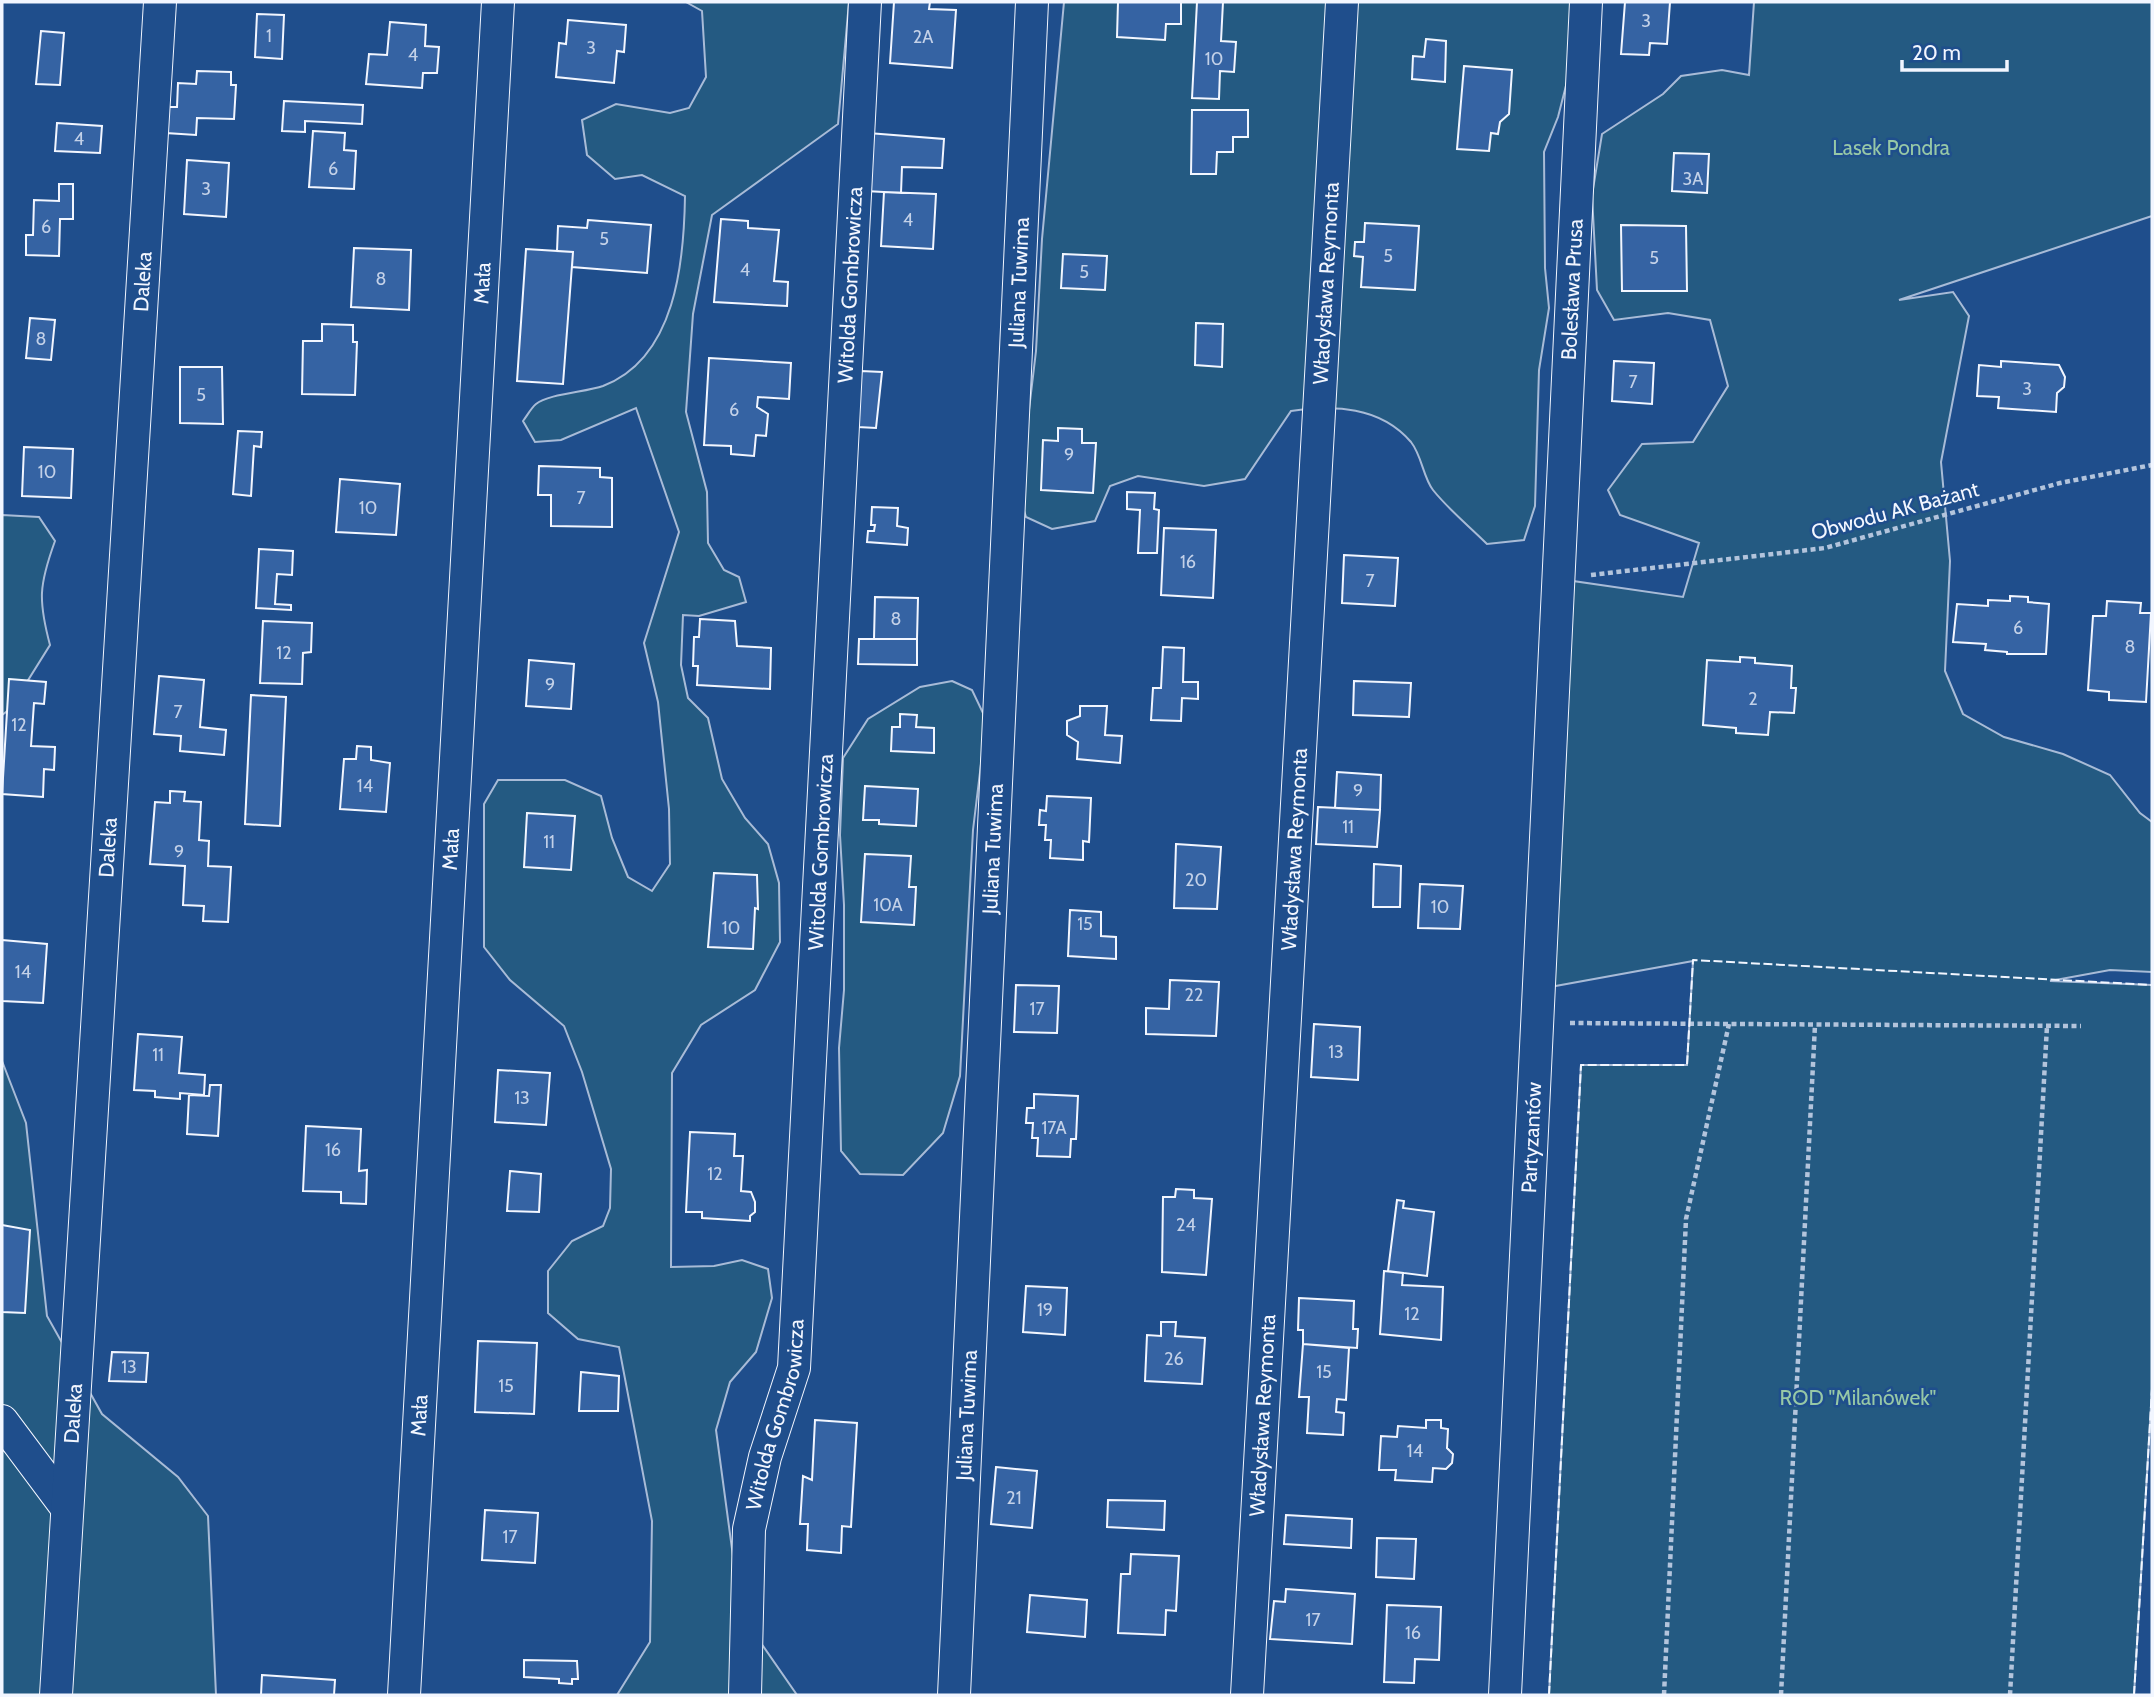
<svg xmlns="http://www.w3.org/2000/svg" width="2154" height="1697" font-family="Cabin,sans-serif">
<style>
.green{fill:#245a82;stroke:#a8bbd7;stroke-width:2}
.building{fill:#3563a3;stroke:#f2f6ff;stroke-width:2}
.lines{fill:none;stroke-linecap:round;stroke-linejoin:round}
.minor-casing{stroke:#f2f6ff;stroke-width:34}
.path{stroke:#b3c4dc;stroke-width:4.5;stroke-dasharray:5 3.5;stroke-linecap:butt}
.minor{stroke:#1f4e8c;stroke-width:32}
.fence{stroke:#f2f6ff;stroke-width:2;stroke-dasharray:9 3.5;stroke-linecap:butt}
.labels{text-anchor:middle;stroke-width:5;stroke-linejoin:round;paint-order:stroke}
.number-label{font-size:18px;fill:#c3d1e8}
.park-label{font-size:21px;fill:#97c8a6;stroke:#1f4e8c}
.street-label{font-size:21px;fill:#f2f6ff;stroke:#1f4e8c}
</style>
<rect width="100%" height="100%" fill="#1f4e8c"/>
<path class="green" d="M686 2H849L838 124 712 215 693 314 686 412 707 492 708 543 724 570 739 577 746 602 699 616 683 615 681 665 688 698 708 718 722 779 745 818 768 844 779 883 780 942 755 990 701 1025 672 1073 671 1267 714 1266 742 1260 768 1269 772 1298 756 1352 730 1382 716 1430 737 1586 747 1623 797 1695H617L650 1642 652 1521 619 1347 578 1339 548 1313V1271L572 1241 603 1226 610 1208 611 1169 582 1072 564 1026 510 980 484 947V804L498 780H565L601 796 612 838 628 877 652 891 670 864 669 809 658 702 644 643 679 532 636 408 561 440 535 442 523 421C527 416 531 408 536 404 548 394 586 392 603 386 676 358 684 262 685 196L642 175 615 179 587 155 582 120 616 104 670 113 689 108 706 77 702 11Z
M1064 2H1577L1571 66 1558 117 1544 152 1545 268 1549 308 1539 370 1535 506 1524 540 1487 544C1469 526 1449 510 1433 490 1423 477 1422 456 1411 442 1380 406 1334 405 1291 411L1245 479 1204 486 1138 476 1110 486 1095 521 1052 529 1026 517 1019 494 1036 351 1042 239Z
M1754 2H2152V216L1899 300 1953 292 1969 316 1941 462 1950 561 1945 671 1963 714 2004 737 2063 754 2110 775 2140 813 2152 822V972L2110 970 2050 981 2152 985V1389L2134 1695H1549L1581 1065H1687L1693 961 1539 989 1559 579 1683 597 1699 543 1620 515 1608 490 1642 444 1693 442 1728 386 1710 320 1668 313 1614 320 1597 290 1592 195 1602 134 1663 94 1681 76 1722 70 1749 75Z
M2 515 39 517 55 541C39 585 38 600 50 645L10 709 2 715Z
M952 681 972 690 983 713 985 731 973 830 960 1076 943 1133 903 1175 860 1174 841 1151 839 1048 844 990V905L840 835 843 758 868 719 920 687Z
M2 1061 26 1123 47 1316 102 1414 178 1477 208 1516 216 1695H2V1449L7 1453 2 1443Z"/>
<path class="building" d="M894 2H930L929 9 956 10 952 68 890 63Z
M1118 2H1181V24H1166L1165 40 1117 37Z
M1197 2H1223L1221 41 1236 42 1234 72 1220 71 1219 99 1192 98Z
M1625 2H1670L1667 44 1650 43 1649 55 1621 54Z
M257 14 284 15 282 59 255 57Z
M568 20 626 25 624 52 617 51 614 83 556 77 559 43 566 44Z
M390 22 426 25 425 46 439 47 437 73H423L422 88 366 84 369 54 387 55Z
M41 31 64 33 60 85 36 84Z
M1426 39 1446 41 1445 82 1412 79 1413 56 1424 57Z
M1464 66 1512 70 1509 114 1500 122 1498 134 1491 133 1489 151 1457 149Z
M197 71 231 72V85H236L234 119 197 118 196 135 166 133 168 107H177L178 83 196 84Z
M284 101 363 105 362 124 305 121V132L282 131Z
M1192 110H1248V137H1233V152H1217L1216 174H1191Z
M57 123 102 126 100 153 55 151Z
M313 131 345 133 344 150 356 151 354 189 309 187Z
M868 133 944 139 942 168 902 167 901 193 866 191Z
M1674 153 1709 154 1707 193 1672 191Z
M187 160 229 163 226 217 184 214Z
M59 184H73V219H60L59 256 26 255V235H33L34 200 59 201Z
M884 192 936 194 933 249 881 246Z
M721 219 748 221V228L779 230 774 281 788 282 787 306 714 302Z
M588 220 651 225 647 273 572 267 573 252 557 251 558 226 587 228Z
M1365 223 1419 226 1415 290 1361 287 1363 257 1354 256 1355 242H1364Z
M1621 225 1686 226 1687 291H1622Z
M354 248 411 250 409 310 351 307Z
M526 249 573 252 563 384 517 381Z
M1063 254 1107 256 1105 290 1061 288Z
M30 318 55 320 51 360 26 358Z
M1196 323 1223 324 1222 367 1195 365Z
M322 324 353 325V342H357L355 395 302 394 303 341H322Z
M709 358 791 363 789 399 758 397 757 407 768 414 766 436 756 435 754 456 731 454V446L704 445Z
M1614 361 1654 363 1652 404 1612 401Z
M2001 361 2059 365 2065 377 2064 387 2057 393 2056 412 1998 408 1999 397 1977 396 1979 365 2001 367Z
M180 367H222L223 424 180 423Z
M861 371 882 372 876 428 858 427Z
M1058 428 1082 429V443H1096L1093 493 1041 490 1043 440 1058 441Z
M238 431 262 432 261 447 254 446 251 496 233 494Z
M24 447 73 449 71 498 22 496Z
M539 466 600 468V477L612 478V527L551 526V495H538Z
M340 479 400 484 396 535 336 532Z
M1127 492 1155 493 1154 509 1159 510 1157 553H1138L1140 510 1127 509Z
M872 507 898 508 897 526 908 528 907 545 867 542 868 531H874L875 525H871Z
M1164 528 1216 530 1213 598 1161 595Z
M259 549 293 551 292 575 277 574 275 604 291 605V610L256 608Z
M1344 555 1398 558 1395 606 1342 603Z
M2010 596 2028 597V602L2049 604 2046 654H2007V652L1985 650 1986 644 1953 642 1957 604 1988 606V600L2010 601Z
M875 597 918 598 917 639H874Z
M2107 601 2141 603 2140 613H2151L2146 702 2109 700V692L2088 690 2093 616H2106Z
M700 619 735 621 737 646 771 648 770 689 697 685 698 666H693L694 637H699Z
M263 621 312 623 311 652 303 653 302 684 260 683Z
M859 639H917V665L858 664Z
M1163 647 1184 648 1183 682H1198V699L1182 698 1181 721 1151 720 1153 688H1161Z
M1740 657 1755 658V663L1792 666 1791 688H1796L1794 713 1770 712 1768 735 1736 733V728L1703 725 1707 660 1740 662Z
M529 660 574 664 571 709 526 706Z
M159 676 204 680 200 727 226 730 224 755 180 751 181 736 154 734Z
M9 679 46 682 44 704 34 703 31 746 55 747 54 770 44 769 43 797 2 794Z
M1354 681 1411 683 1409 717 1353 715Z
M251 695 286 697 280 826 245 824Z
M1080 706H1107L1105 735 1122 736 1120 763 1077 759 1078 742 1067 735V721L1080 716Z
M900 714 917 715 916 727 934 728V753L891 751 892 727H900Z
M357 746 371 747V760L390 763 386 812 340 809 344 759H356Z
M1337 772 1381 775 1380 810 1335 808Z
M865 786 918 789 916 826 879 824V820H863Z
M170 791 185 792 184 801 201 802 199 840 209 841 208 866 231 867 228 922 203 921 204 906 183 905 185 866 150 864 155 802 170 803Z
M1047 796 1091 798 1089 842 1083 841V860L1050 858 1051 840H1045L1046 825H1039L1040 810 1046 811Z
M1318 807 1380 810 1377 847 1316 844Z
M527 813 575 816 571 870 524 867Z
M1176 844 1221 847 1217 909 1174 908Z
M865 854 911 856 909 887H916L914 925 861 922Z
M1374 864 1401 866 1400 907H1373Z
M714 873 757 875 758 909 755 908 753 949 708 947Z
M1420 884 1463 886 1460 929 1418 928Z
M1070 910 1101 912V936L1116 937V959L1068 956Z
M2 940 47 944 43 1003 2 1001Z
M1170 980 1219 982 1216 1036 1146 1034V1008L1169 1009Z
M1016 985 1059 986 1057 1033 1014 1032Z
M1314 1024 1360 1027 1358 1080 1311 1077Z
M138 1034 182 1037 179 1073 205 1075 204 1095 180 1093V1099L155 1097V1091L134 1090Z
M498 1070 550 1073 546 1125 495 1122Z
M210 1085H221L218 1136 187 1134 189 1095 209 1096Z
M1034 1094 1078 1096 1076 1139H1071L1070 1157 1037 1156 1038 1138H1032L1033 1123H1026L1027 1108H1034Z
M306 1126 361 1129 359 1171 367 1170 366 1204 341 1203V1192L303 1191Z
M690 1132 735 1134 734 1156H743L741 1191 751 1192 755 1202V1212L750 1216V1221L702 1218V1212H686Z
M510 1171 541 1174 539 1212 507 1211Z
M1176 1189 1194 1190V1198L1212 1199 1206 1275 1162 1272 1163 1197H1175Z
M1397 1200 1404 1201 1403 1208 1434 1212 1427 1276 1388 1271Z
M2 1225 30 1230 25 1313 2 1312Z
M1384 1271 1403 1273 1402 1285 1443 1287 1441 1340 1380 1334Z
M1026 1286 1067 1288 1065 1335 1023 1332Z
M1299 1298 1354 1301 1353 1329H1358L1357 1348 1303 1344V1330H1298Z
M1161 1322H1176L1175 1336 1205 1338 1202 1384 1145 1381 1147 1335 1161 1336Z
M478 1341 537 1343 534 1414 475 1412Z
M1303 1344 1349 1348 1346 1400 1337 1399 1336 1412 1344 1413 1343 1435 1307 1433 1309 1397H1299Z
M112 1352 148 1353 146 1382 109 1381Z
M581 1372 619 1376 618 1411H579Z
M815 1420 857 1423 851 1527 842 1526 841 1553 807 1550 808 1524H800L803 1476 812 1480Z
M1426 1420H1441V1428L1448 1429 1447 1448 1453 1454 1452 1463 1446 1469 1433 1468 1432 1482 1395 1480 1396 1470H1379L1381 1436 1397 1437 1398 1426 1426 1428Z
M996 1467 1037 1471 1032 1528 991 1524Z
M1108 1500 1165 1501 1164 1530 1107 1527Z
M485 1510 538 1513 535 1563 482 1560Z
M1286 1515 1352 1519 1351 1548 1284 1544Z
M1377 1538 1416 1539 1414 1579 1376 1577Z
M1131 1554 1179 1556 1176 1611 1166 1610 1165 1635 1118 1633 1121 1574H1130Z
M1286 1589 1355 1594 1352 1644 1270 1639 1274 1601 1285 1602Z
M1030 1595 1087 1600 1085 1637 1027 1632Z
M1387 1605 1441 1607 1439 1660 1415 1659 1414 1683 1384 1682Z
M524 1660 577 1661 578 1679H572V1684L559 1683V1679L524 1677Z
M262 1675 335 1680 334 1695H261Z"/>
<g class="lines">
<g class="minor-casing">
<g id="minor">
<path d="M2 1421 67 1508"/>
<path id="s1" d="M56 1695 160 2"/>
<path id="s2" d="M404 1695 498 2"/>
<path id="s3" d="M745 1695 749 1529 765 1457 794 1368 865 2"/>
<path id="s4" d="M954 1695 1032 2"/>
<path id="s5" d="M1247 1695 1342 2"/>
<path id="s6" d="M1505 1695 1586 2"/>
</g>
</g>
<path class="path" d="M1591 575 1825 548 2060 483 2152 465
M1570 1023 2081 1026
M1664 1695 1686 1219 1729 1024
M1781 1695 1815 1025
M2010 1695 2047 1026"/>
<use href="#minor" class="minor"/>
<path class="fence" d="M1549 1695 1581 1065H1687L1693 960 2152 985
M2134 1695 2152 1389"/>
</g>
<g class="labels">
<g class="number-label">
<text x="1646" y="27">3</text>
<text x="269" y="42">1</text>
<text x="923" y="43">2A</text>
<text x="591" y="54">3</text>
<text x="413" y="61">4</text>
<text x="1214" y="65">10</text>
<text x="79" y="145">4</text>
<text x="333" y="175">6</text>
<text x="1693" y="185">3A</text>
<text x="206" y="195">3</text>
<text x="908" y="226">4</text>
<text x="46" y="233">6</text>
<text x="604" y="245">5</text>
<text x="1388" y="262">5</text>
<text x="1654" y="264">5</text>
<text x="745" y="276">4</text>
<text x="1084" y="278">5</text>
<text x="381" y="285">8</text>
<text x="41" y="345">8</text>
<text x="1633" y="388">7</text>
<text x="2027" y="395">3</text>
<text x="201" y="401">5</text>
<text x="734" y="416">6</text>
<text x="1069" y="461">9</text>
<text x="47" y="478">10</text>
<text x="581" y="504">7</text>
<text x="368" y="514">10</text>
<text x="1188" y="568">16</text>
<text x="1370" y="587">7</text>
<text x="896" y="625">8</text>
<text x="2018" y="634">6</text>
<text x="2130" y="653">8</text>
<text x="284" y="659">12</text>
<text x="550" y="691">9</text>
<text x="1753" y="705">2</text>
<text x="178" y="718">7</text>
<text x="19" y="731">12</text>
<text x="365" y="792">14</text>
<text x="1358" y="797">9</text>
<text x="1348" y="833">11</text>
<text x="549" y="848">11</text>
<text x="179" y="858">9</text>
<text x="1196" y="886">20</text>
<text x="888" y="911">10A</text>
<text x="1440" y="913">10</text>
<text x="1085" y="930">15</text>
<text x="731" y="934">10</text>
<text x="23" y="978">14</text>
<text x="1194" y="1001">22</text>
<text x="1037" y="1015">17</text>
<text x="1336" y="1058">13</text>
<text x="158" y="1061">11</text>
<text x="522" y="1104">13</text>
<text x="1054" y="1134">17A</text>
<text x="333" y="1156">16</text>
<text x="715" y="1180">12</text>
<text x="1186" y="1231">24</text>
<text x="1045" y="1316">19</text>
<text x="1412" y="1320">12</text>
<text x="1174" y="1365">26</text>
<text x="129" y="1373">13</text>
<text x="1324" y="1378">15</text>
<text x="506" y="1392">15</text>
<text x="1415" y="1457">14</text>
<text x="1014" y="1504">21</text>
<text x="510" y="1543">17</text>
<text x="1313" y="1626">17</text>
<text x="1413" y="1639">16</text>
</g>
<g class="park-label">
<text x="1891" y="155">Lasek Pondra</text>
<text x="1858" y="1405">ROD "Milanówek"</text>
</g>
<g class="street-label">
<text dy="7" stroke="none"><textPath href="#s2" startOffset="1414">Mała</textPath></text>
<text dy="7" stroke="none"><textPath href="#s4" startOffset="1414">Juliana Tuwima</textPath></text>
<text dy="7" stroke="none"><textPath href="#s5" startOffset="1414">Władysława Reymonta</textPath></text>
<text dy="7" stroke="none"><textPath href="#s1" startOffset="1416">Daleka</textPath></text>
<text dy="7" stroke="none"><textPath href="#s3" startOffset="1418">Witolda Gombrowicza</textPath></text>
<text dy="7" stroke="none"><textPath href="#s6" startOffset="1407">Bolesława Prusa</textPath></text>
<text transform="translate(1895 511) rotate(-15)" y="7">Obwodu AK Bażant</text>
<text dy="7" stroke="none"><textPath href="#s1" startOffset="849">Daleka</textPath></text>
<text dy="7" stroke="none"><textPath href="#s2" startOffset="847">Mała</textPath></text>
<text dy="7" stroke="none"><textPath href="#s4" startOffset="847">Juliana Tuwima</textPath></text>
<text dy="7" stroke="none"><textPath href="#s5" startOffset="847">Władysława Reymonta</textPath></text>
<text dy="7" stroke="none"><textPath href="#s3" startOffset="850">Witolda Gombrowicza</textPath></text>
<text dy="7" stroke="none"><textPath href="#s6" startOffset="558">Partyzantów</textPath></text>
<text dy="7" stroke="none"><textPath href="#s1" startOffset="282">Daleka</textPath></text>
<text dy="7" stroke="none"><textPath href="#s2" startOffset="280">Mała</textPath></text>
<text dy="7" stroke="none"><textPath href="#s3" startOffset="284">Witolda Gombrowicza</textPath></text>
<text dy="7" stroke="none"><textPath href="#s4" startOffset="280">Juliana Tuwima</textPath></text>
<text dy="7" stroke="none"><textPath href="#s5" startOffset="280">Władysława Reymonta</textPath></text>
</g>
</g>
<rect width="2154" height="1697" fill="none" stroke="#f2f6ff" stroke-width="7"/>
<path d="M1902 60v10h105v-10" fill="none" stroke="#f2f6ff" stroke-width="3.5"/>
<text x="1912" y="60" font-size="21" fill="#f2f6ff" stroke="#1f4e8c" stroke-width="5" paint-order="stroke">20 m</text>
</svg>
